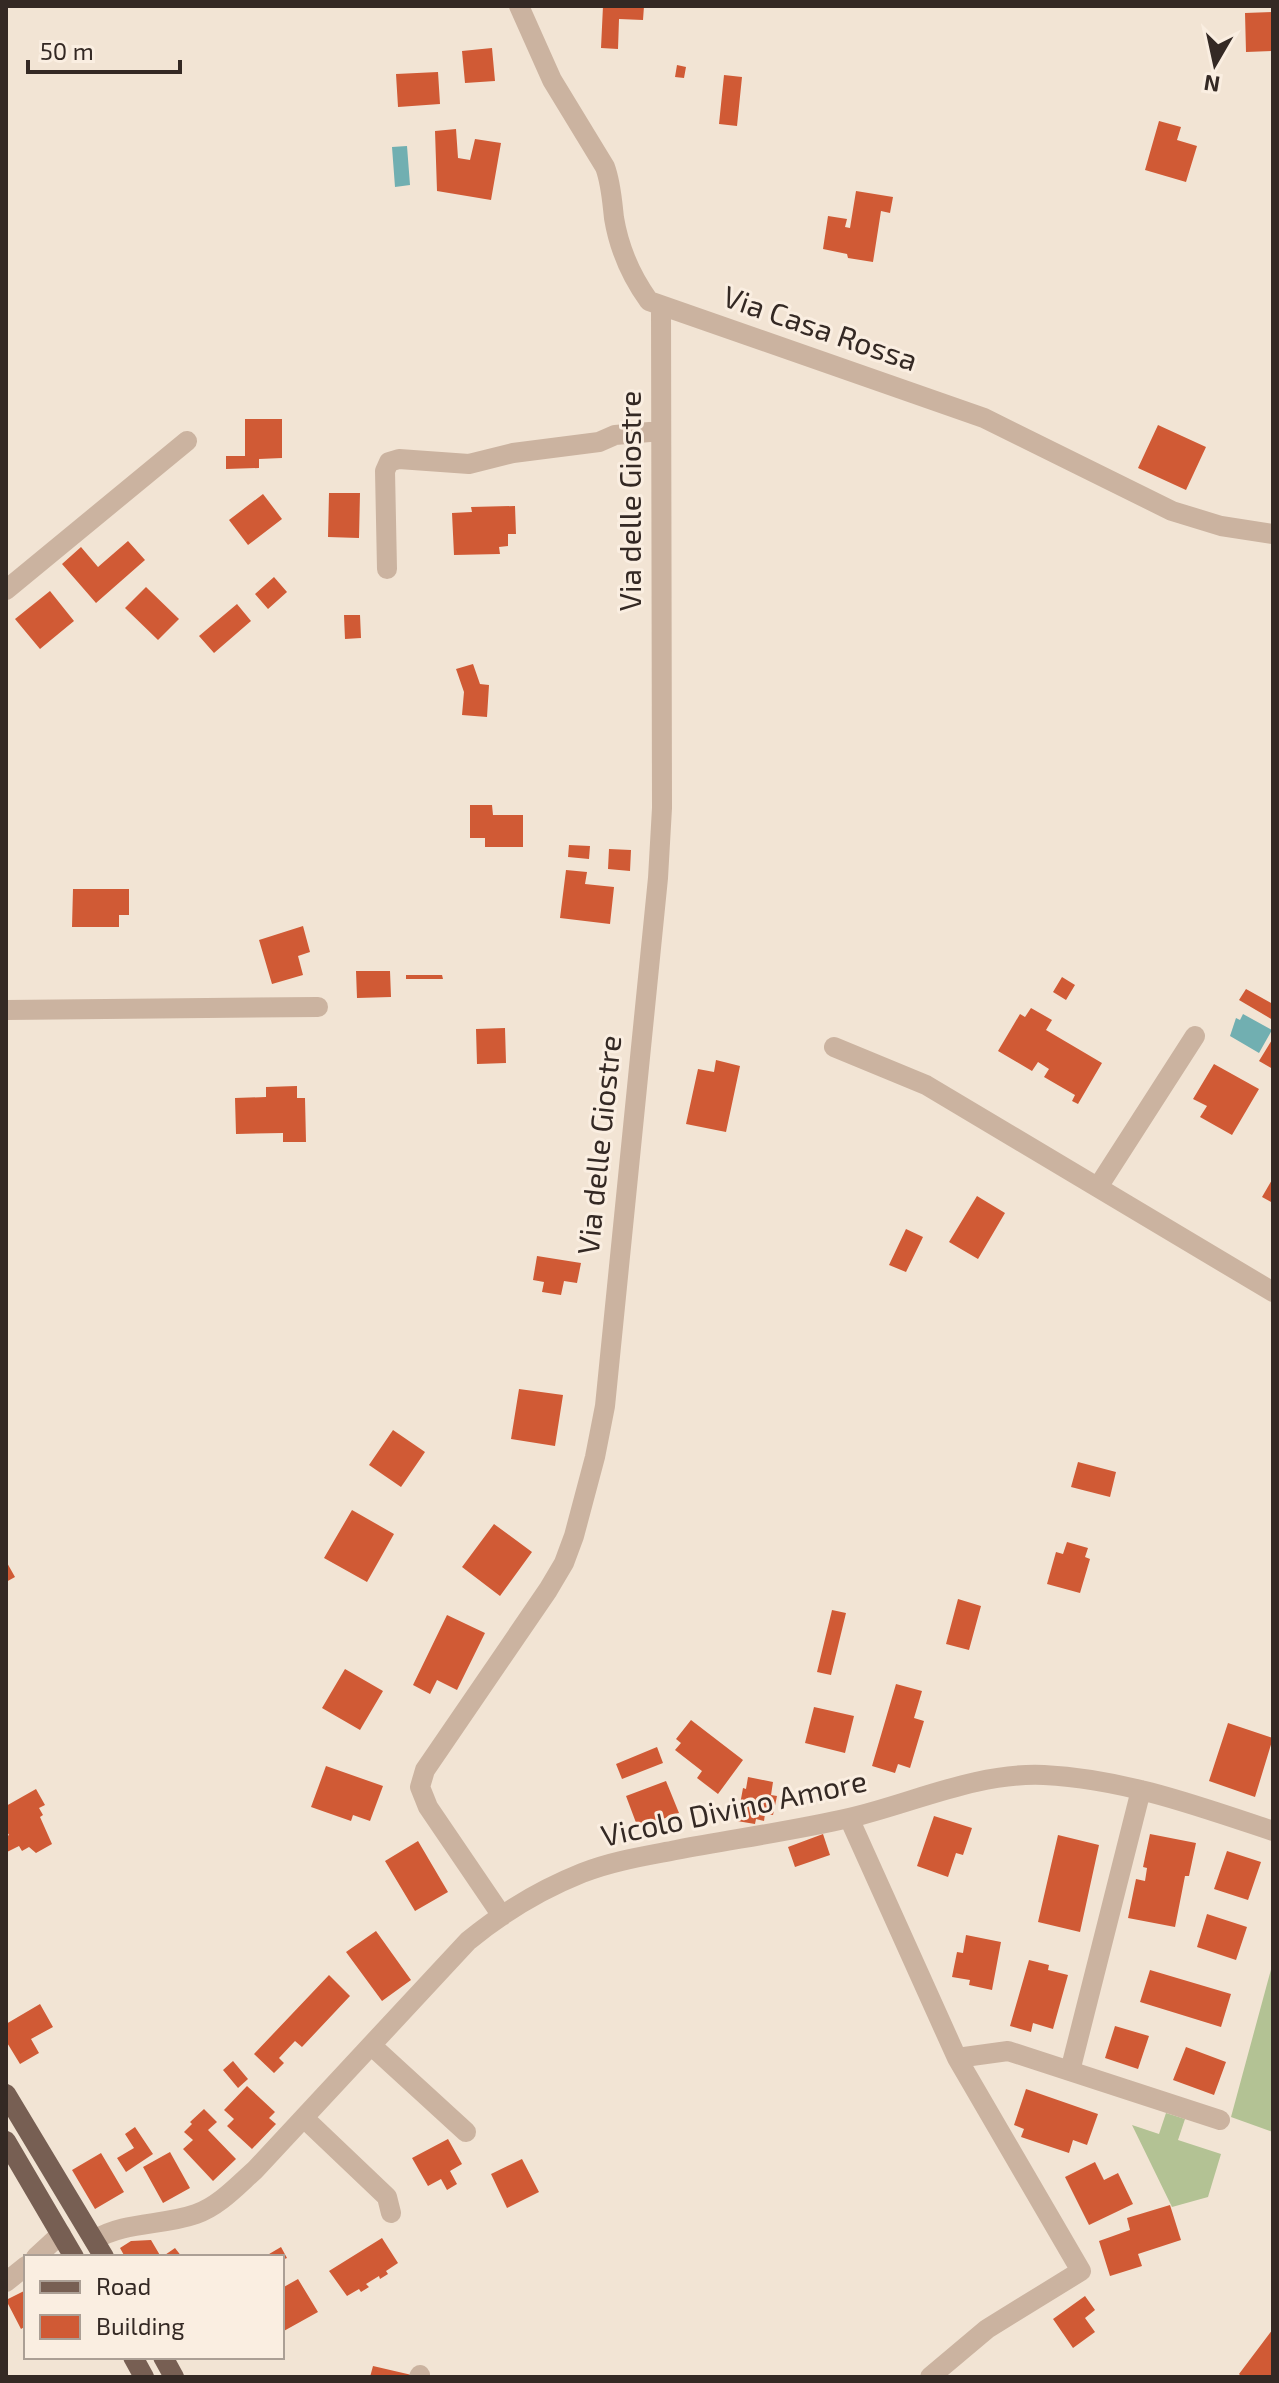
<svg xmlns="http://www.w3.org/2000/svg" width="1279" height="2383" font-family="'Exo 2',sans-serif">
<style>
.green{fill:#b3c294}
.water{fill:#71afb1}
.building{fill:#d05a35}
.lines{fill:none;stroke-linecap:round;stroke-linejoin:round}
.minor{stroke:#cbb3a0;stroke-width:20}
.major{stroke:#775f53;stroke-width:20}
.labels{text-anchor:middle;stroke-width:6;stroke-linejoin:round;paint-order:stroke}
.street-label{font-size:30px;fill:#342924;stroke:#faeee1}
</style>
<rect width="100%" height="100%" fill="#f2e4d4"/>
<path class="green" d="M1273 1962V2132L1231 2117Z
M1166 2113 1185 2119 1178 2140 1221 2154 1208 2197 1172 2207 1132 2125 1159 2134Z"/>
<path class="water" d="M407 146 410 185 395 187 392 147Z
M1243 1014 1272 1030 1259 1053 1230 1036 1236 1018 1240 1020Z"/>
<path class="building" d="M603 6H644L643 20 619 19 618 49 601 48Z
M1273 12V51L1246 52 1245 13Z
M492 48 495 81 465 83 462 51Z
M677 65 686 67 684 78 675 77Z
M438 72 440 104 398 107 396 74Z
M724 75 742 77 737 126 719 124Z
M1159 121 1181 127 1177 140 1197 146 1186 182 1145 170Z
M456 129 458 158 470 160 475 139 501 143 491 200 437 191 435 131Z
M856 191 893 197 890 213 881 211 873 262 848 258 847 254 823 249 828 216 847 219 845 227 850 228Z
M245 419H282V458L259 459V468L226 469V456H245Z
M1158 425 1206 447 1186 490 1138 468Z
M329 493H360L359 538 328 537Z
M263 494 282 519 248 545 229 520Z
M515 506 516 534H508V546L499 547 500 554 454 555 452 513 472 512 471 507Z
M128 541 145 560 96 603 62 564 81 547 98 567Z
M274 577 287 592 268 609 255 594Z
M146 587 179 619 158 640 125 608Z
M50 591 74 621 40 649 15 619Z
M237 604 251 621 214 653 199 636Z
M344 615H360L361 638 345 639Z
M473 664 480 684 489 685 487 717 462 715 464 692 456 669Z
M470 805H492L493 815H523V847H485V838H470Z
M569 845 590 846 589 859 568 857Z
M609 849 631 850 630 871 608 869Z
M566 870 587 872 585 884 614 887 610 924 560 918Z
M73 889H129V915H119V927H72Z
M303 926 310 952 298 956 303 975 272 984 259 940Z
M356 971H390L391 997 357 998Z
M406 975H442L443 979H406Z
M1062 977 1075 985 1066 1000 1053 992Z
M1246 989 1273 1004V1020L1239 1000Z
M1031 1008 1052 1020 1046 1030 1102 1063 1078 1104 1072 1101 1075 1095 1044 1077 1049 1069 1038 1062 1032 1071 998 1051 1020 1014 1025 1017Z
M505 1028 506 1063 477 1064 476 1029Z
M1273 1038V1069L1259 1061Z
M716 1060 740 1066 726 1132 686 1124 698 1069 714 1072Z
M1214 1064 1259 1089 1232 1135 1200 1117 1207 1106 1193 1099Z
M297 1086V1098H305L306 1142H283V1133L236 1134 235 1098 266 1097V1087Z
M1273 1178V1203L1262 1197Z
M977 1196 1005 1213 978 1259 949 1242Z
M906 1229 923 1237 906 1272 889 1265Z
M537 1256 581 1263 577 1283 564 1281 561 1295 542 1292 544 1282 533 1280Z
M519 1389 563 1395 555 1446 511 1439Z
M393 1430 425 1452 401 1487 369 1465Z
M1078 1462 1116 1472 1110 1497 1071 1487Z
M352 1510 394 1534 367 1582 324 1558Z
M494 1524 532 1552 500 1596 462 1567Z
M1067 1542 1088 1548 1085 1557 1090 1559 1080 1593 1047 1584 1056 1552 1063 1554Z
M6 1561 15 1577 6 1582Z
M958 1599 981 1606 969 1650 946 1644Z
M832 1610 846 1613 831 1675 817 1672Z
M447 1615 485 1633 457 1690 437 1680 430 1694 413 1685Z
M345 1669 383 1691 360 1730 322 1708Z
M896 1684 922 1691 914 1718 924 1721 910 1768 898 1764 895 1773 872 1766Z
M814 1707 854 1716 845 1753 805 1743Z
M691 1720 743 1760 718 1794 697 1778 702 1771 675 1750 681 1743 676 1739Z
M1228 1723 1273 1738 1255 1797 1209 1781Z
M657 1747 663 1763 622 1779 616 1764Z
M326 1766 383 1786 370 1821 353 1815 351 1821 311 1807Z
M748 1777 773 1782 771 1795 777 1796 773 1815 765 1814 764 1821 756 1819 755 1824 737 1821 743 1788 746 1789Z
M666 1781 679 1813 638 1828 626 1796Z
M36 1789 45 1805 39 1808 43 1815 40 1817 52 1844 36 1853 29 1847 22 1851 19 1846 7 1852 6 1842 8 1840 6 1837 9 1835 6 1830V1806Z
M934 1816 972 1828 963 1855 956 1853 948 1877 917 1866Z
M823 1834 830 1855 795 1867 788 1847Z
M1150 1834 1196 1843 1189 1876H1185L1175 1927 1128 1918 1136 1879 1145 1881 1147 1868 1143 1867Z
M1058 1835 1099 1845 1080 1932 1038 1922Z
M418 1841 448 1892 415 1911 385 1861Z
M1227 1851 1261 1862 1248 1900 1214 1889Z
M1207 1914 1247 1927 1236 1960 1197 1947Z
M376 1931 411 1980 382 2001 346 1952Z
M966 1935 1001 1942 992 1990 969 1985 970 1980 952 1977 957 1952 963 1953Z
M1029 1960 1049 1965 1048 1970 1068 1975 1053 2029 1033 2023 1031 2032 1010 2026Z
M1150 1970 1231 1994 1221 2027 1140 2002Z
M329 1975 350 1996 302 2047 295 2041 279 2058 284 2063 274 2073 254 2054Z
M40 2004 53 2027 31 2039 39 2053 20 2064 6 2041V2024Z
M1115 2026 1149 2036 1138 2069 1105 2058Z
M1186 2047 1226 2062 1214 2095 1173 2080Z
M233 2061 248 2079 238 2088 223 2070Z
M247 2086 275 2112 269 2118 276 2124 252 2149 227 2126 234 2119 224 2110Z
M1026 2089 1098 2114 1087 2145 1073 2140 1069 2153 1021 2137 1024 2129 1014 2125Z
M204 2109 217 2122 208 2130 236 2159 213 2181 183 2149 193 2140 184 2132 192 2124 190 2122Z
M135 2127 153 2154 126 2172 117 2158 134 2148 125 2134Z
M448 2139 462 2164 450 2171 457 2184 447 2190 441 2179 428 2186 412 2158Z
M170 2152 190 2188 163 2203 143 2167Z
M101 2153 124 2192 95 2209 72 2170Z
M522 2159 539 2192 507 2208 491 2174Z
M1095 2162 1104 2180 1118 2173 1133 2204 1089 2225 1065 2177Z
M1170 2205 1181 2240 1138 2254 1142 2266 1110 2276 1099 2241 1130 2230 1127 2218Z
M382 2238 398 2263 386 2271 388 2274 380 2279 379 2276 366 2284 369 2287 361 2292 359 2289 347 2296 329 2271Z
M151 2240 161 2257H125L120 2248 131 2241Z
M281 2247 287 2258 282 2260V2257H264Z
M175 2248 182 2257H162Z
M298 2279 318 2312 282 2332V2288Z
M26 2290V2326L21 2329 6 2300Z
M1085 2296 1095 2310 1085 2318 1095 2332 1073 2348 1053 2319Z
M1273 2329V2377H1242L1239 2374Z
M373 2366 416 2376V2377H370Z"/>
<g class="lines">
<path class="minor" d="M519 6 552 80 605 167C611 183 612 200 614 218 619 248 631 276 649 301L984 418 1172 511 1221 526 1273 534
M387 569 385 471 389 462 399 459 469 464 513 453 599 442 615 435 661 431
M6 590 187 441
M6 1010 318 1007
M834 1047 926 1085 1273 1292
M1098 1187 1195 1036
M849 1818 957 2058 1081 2271 987 2329 930 2377
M502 1916 428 1807 420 1787 425 1770 548 1590 564 1563 574 1536 595 1457 605 1406 658 878 662 808 661 307
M372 2046 466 2132
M957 2058 1008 2051 1220 2120
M1070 2071 1141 1790
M304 2118 387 2197 391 2213
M94 2240C125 2221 162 2226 196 2214 219 2206 237 2186 255 2170L468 1941C502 1913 542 1889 582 1873 612 1861 645 1856 676 1850 734 1839 792 1831 849 1818 913 1803 977 1772 1044 1775 1124 1779 1198 1806 1273 1831
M36 2257 61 2234
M6 2282 26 2266
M419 2377 420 2375"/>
<path class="major" d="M6 2094 104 2257
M6 2141 74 2257
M133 2357 144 2377
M163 2357 174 2377"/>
</g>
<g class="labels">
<g class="street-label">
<text transform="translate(820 329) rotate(19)" y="10">Via Casa Rossa</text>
<text transform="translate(631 501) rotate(-90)" y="10">Via delle Giostre</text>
<text transform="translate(600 1145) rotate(-84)" y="10">Via delle Giostre</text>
<text transform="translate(734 1809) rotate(-12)" y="10">Vicolo Divino Amore</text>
</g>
</g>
<rect width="1279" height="2383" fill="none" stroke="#342924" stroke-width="16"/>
<rect x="24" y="2255" width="260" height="104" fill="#faeee1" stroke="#ab9f95" stroke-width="2"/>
<rect x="40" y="2281" width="40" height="12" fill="#775f53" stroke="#ab9f95" stroke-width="2"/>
<text x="96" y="2295" font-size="24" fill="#342924">Road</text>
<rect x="40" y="2315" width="40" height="24" fill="#d05a35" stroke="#ab9f95" stroke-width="2"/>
<text x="96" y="2335" font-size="24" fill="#342924">Building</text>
<g transform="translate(1215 64) rotate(189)" stroke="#faeee1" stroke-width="6" paint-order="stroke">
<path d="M0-6L14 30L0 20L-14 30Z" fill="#342924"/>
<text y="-12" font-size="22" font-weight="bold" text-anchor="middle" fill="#342924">N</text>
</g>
<path d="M28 60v12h152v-12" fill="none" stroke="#342924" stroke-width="4"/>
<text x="40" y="60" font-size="24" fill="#342924" stroke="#faeee1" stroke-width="6" paint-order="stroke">50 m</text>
</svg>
